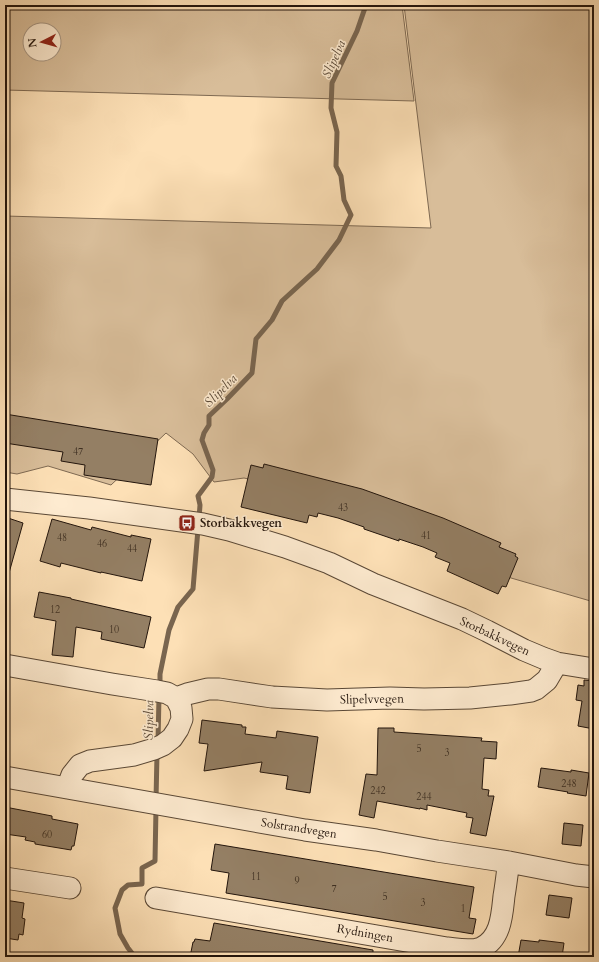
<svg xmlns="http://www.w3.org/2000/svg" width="599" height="962" font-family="Cardo,serif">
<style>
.green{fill:#d8bd99;stroke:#7e6952;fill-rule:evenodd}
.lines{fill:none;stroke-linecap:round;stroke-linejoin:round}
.stream{stroke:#79654f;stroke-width:5}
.building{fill:#947f64;stroke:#23150c}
.minor-casing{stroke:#5a4836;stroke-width:23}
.minor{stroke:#feebd0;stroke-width:21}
.labels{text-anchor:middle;stroke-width:3;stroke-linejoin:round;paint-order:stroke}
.number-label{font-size:10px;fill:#3f3022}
.poi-label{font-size:12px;font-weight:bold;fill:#23150c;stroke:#feebd0;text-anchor:start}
.street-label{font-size:12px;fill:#23150c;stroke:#feebd0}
.water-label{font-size:13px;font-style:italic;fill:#5d4b39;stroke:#feebd0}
</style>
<rect width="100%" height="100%" fill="#fde0b6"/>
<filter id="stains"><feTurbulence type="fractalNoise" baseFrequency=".005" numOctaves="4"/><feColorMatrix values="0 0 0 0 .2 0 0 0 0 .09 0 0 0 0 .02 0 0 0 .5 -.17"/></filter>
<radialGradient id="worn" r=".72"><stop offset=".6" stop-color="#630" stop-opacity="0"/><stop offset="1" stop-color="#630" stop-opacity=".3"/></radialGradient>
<path class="green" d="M5 5H402L414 101 5 90ZM30 30H54V54H30Z
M404 5H594V602L473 567 387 510 244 478 214 482 193 454 166 433 111 485 48 466 17 474 5 472V216L431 228Z"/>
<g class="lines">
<path class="stream" d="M199 519 200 505 198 496 212 477 213 470 202 440 204 433 209 425V416L227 399 252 373 256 339 272 320 282 301 317 269 339 240 351 215 344 200 341 176 336 166 337 132 331 108 332 83 357 31 366 5
M160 686V674L169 630 178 607 193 589 198 529
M158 742 159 696
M156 800 157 754
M135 957 128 948 120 934 115 908 122 890 128 885 142 884V868L155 861 156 808"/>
</g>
<path class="building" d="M5 414 158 439 151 485 84 475 85 465 61 461 63 452 5 443Z
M264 464 362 489 443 518 501 543 499 547 516 554 515 556 518 558 506 587 502 586 498 594 447 571 450 563 435 557 437 553 423 547 399 539V541L364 529V527L338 518 318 513 317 517 309 515 307 523 241 507 251 465 263 468Z
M5 517 23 523 9 573 5 572Z
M52 519 91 530 92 527 131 537V535L151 539 142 581 101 572V573L61 563 60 567 40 561Z
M39 592 71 598V599L151 617 144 648 101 639 102 632 76 627 73 657 52 655 56 621 34 617Z
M584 680 594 681V729L578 726 582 701 576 700 578 685 584 686Z
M202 720 242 725V727H246L245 734 276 738 277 731 318 737 310 793 286 789 288 776 260 772 262 762 204 771 208 744 199 743Z
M378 728H394V732L482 738 481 741 497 742 496 759 484 758 482 789 489 790 488 796H494L486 836 470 833 473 818 466 817 467 813 427 805V810L420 808V809L377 801 374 818 359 815 366 774 377 775Z
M541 768 571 772V770L589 773 586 796 567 793 568 792 538 787Z
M5 807 52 816V819L78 824 74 846H72L71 850 35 844V842L25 840 26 837 5 834Z
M564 823 583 825 581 846 562 844Z
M215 844 474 887 469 918 476 919 473 934 226 893 229 873 211 870Z
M549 895 572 898 569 918 546 915Z
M5 900 24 903 22 918 25 919 23 935 19 934 18 940 5 938Z
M214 923 373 950V957H190L193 942H194L195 939 210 941Z
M521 940 539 942V940L564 943 562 957H518Z"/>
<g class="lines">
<g class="minor-casing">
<path id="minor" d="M5 499 89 508 203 524 229 530 285 547 329 563 373 584 462 619 487 631 524 650 543 658 557 663 594 669
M5 665 112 684 157 691 167 693 176 698 181 708 182 719 178 729 172 738 163 745 154 749 134 755 90 761 80 765 72 775 67 788
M176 698 187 694 208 689H219L272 697 327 700 390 698 424 699 470 698 510 694 531 691 536 689 547 680 557 663
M5 777 305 830 376 840 437 851 509 862 576 875 594 877
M5 878 70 888
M156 898 447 948C457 949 470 952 481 948 501 939 502 915 504 896 506 885 507 873 509 862"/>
</g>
<use href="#minor" class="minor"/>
</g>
<defs>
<g id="bus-square" transform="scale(0.9)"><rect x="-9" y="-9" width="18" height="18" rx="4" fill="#8f2418" stroke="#feebd0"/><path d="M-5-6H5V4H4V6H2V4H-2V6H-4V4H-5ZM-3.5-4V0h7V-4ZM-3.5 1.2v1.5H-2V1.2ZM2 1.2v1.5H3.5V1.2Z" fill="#fff"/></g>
</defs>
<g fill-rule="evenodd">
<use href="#bus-square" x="187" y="523"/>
</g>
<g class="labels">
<g class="number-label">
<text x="78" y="455">47</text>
<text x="343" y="511">43</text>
<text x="426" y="539">41</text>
<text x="62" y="541">48</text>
<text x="102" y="547">46</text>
<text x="132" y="552">44</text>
<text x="55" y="613">12</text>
<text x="114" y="633">10</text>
<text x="419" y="752">5</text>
<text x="447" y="756">3</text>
<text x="569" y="787">248</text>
<text x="378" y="794">242</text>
<text x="424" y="800">244</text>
<text x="47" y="838">60</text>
<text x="256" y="880">11</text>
<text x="297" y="884">9</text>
<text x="334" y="892">7</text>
<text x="385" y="900">5</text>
<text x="423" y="906">3</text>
<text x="463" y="912">1</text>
</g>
<g class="poi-label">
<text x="200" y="527">Storbakkvegen</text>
</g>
<g class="street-label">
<text transform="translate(495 636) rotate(25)" y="4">Storbakkvegen</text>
<text transform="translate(372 699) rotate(-1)" y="4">Slipelvvegen</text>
<text transform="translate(299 828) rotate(9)" y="4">Solstrandvegen</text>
<text transform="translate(365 933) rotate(10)" y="4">Rydningen</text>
</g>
<g class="water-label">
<text transform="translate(333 59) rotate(-66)" y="5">Slipelva</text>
<text transform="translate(220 390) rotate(-45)" y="5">Slipelva</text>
<text transform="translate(148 720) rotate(-89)" y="5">Slipelva</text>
</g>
</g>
<rect width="599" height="962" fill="none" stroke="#fde0b6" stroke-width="20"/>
<rect x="6" y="6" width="587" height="950" fill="none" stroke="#23150c" stroke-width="2"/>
<rect x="10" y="10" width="579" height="942" fill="none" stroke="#23150c"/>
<g transform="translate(42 42) rotate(264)"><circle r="19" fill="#feebd0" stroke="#a69582"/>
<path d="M0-3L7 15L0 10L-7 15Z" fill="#8f2418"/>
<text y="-6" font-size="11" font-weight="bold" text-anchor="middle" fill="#23150c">N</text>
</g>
<rect width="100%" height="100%" filter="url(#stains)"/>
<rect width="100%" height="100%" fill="url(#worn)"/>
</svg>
